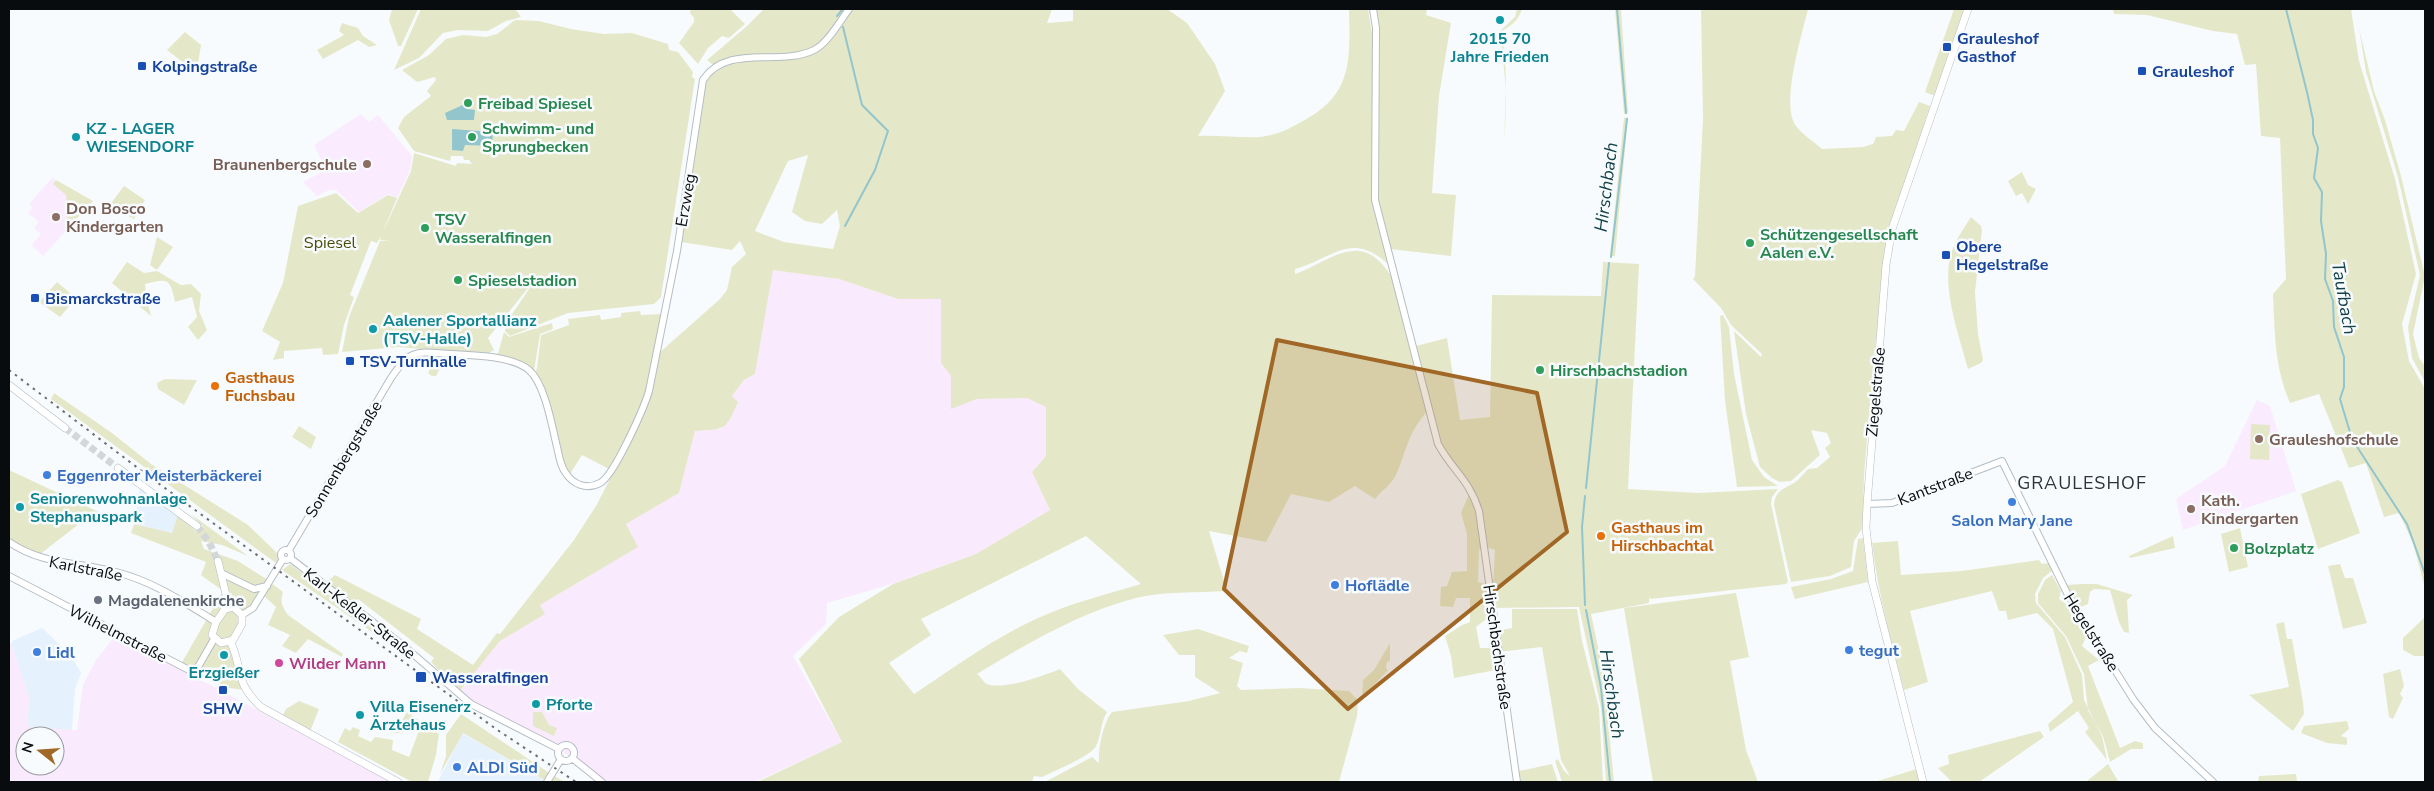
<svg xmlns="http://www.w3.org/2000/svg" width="2434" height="791" font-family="'Nunito Sans',sans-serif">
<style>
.built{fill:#e5f1fc}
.industrial{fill:#faeafd;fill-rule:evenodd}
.education{fill:#faebfe}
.green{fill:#e5e8c8;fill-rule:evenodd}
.water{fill:#92c5cc}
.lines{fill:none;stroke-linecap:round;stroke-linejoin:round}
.stream{stroke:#92c5cc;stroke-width:2}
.secondary-tunnel{stroke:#d3d7da;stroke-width:7;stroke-dasharray:7 3.5;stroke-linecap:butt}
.tertiary-casing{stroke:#b4bdc4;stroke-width:8}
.secondary-casing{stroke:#b4bdc4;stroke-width:8}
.tertiary{stroke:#fff;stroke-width:6}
.secondary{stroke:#fff;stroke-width:7}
.rail{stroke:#6b6e71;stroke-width:2;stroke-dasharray:2.5 5;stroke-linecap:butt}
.marked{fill:#a16726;fill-opacity:0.2;stroke:#a16726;stroke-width:4;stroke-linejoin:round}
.culture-dot{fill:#0f9aa8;stroke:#f7fbfe;stroke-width:2}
.transit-dot{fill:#1a4fb4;stroke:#f7fbfe;stroke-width:2}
.leisure-dot{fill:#2e9e5b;stroke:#f7fbfe;stroke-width:2}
.education-dot{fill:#8d6e63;stroke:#f7fbfe;stroke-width:2}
.food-dot{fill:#e8710a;stroke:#f7fbfe;stroke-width:2}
.shop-dot{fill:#3f7fe0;stroke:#f7fbfe;stroke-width:2}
.worship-dot{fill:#6b7280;stroke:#f7fbfe;stroke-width:2}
.hotel-dot{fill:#d1479c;stroke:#f7fbfe;stroke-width:2}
.labels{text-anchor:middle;stroke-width:5;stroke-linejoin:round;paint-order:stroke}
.culture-label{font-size:16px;font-weight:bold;fill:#0d838f;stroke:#f7fbfe;text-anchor:start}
.transit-label{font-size:16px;font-weight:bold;fill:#164399;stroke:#f7fbfe;text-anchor:start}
.leisure-label{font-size:16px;font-weight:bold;fill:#27864d;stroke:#f7fbfe;text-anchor:start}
.education-label{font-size:16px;font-weight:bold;fill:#785e54;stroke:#f7fbfe;text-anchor:start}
.street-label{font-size:16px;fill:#090c0e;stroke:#f7fbfe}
.park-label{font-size:16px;fill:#494b06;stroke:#f7fbfe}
.food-label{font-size:16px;font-weight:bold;fill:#c56008;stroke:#f7fbfe;text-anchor:start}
.shop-label{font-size:16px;font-weight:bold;fill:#366cbe;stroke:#f7fbfe;text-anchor:start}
.worship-label{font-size:16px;font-weight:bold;fill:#5b616d;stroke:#f7fbfe;text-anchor:start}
.hotel-label{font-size:16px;font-weight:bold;fill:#b23c85;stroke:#f7fbfe;text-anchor:start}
.water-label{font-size:18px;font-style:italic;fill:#134248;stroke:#f7fbfe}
.neighbourhood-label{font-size:18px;letter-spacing:1px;fill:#2b3238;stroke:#f7fbfe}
</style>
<rect width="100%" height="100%" fill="#f7fbfe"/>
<path class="built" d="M140 488 178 515 172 533 134 524Z
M42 628 71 655 81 673 75 689 72 730 27 727 29 697 11 643 14 640Z
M462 733 546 781 438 782Z"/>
<path class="industrial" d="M773 269 839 279 898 299H942L941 363 951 376V408L977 399 1027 398 1046 406V456L1032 472 1050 510 976 554 892 584 827 603 826 624 793 656 842 742 755 782H603L551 743 472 703 459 692 500 641 544 614 540 605 637 547 626 524 679 493 695 431 721 429 732 396 744 380 755 374Z
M115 636 220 690 391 782H9V644L11 643 29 697 27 727 77 730 83 685 96 660ZM25 736H55V766H25Z"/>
<path class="education" d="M361 114 369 122 378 115 412 156 410 170 397 198 388 194 359 212 336 190H329L317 196 303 182 326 170 314 145Z
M52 178 93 201 43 256 32 245 41 234 34 228 39 222 28 213 33 207 29 204Z
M2257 400 2270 406 2296 491 2183 530 2176 499 2225 466Z"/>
<path class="green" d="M392 9H418L401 46H398L389 20Z
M421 9H529L516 10 521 17 506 21 488 31 458 30 443 33 419 58 394 70Z
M691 9H730L745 24 729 38 722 36 708 48 698 64 679 43 694 22V18L690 13Z
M764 9H1052L1047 23 1073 21V9H1167L1187 23 1215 64 1225 91 1198 136C1219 135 1240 138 1260 137 1277 135 1289 129 1303 121 1353 94 1350 60 1349 9H1368L1373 40 1375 203 1381 225 1378 227 1388 264C1350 230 1333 259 1295 269V274C1331 261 1361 228 1391 276L1427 409 1425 414C1407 435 1406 453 1396 475 1391 485 1382 490 1375 499L1355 486 1329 502 1291 494 1266 542 1209 531 1227 591C1197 593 1164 591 1136 598 1079 613 1026 644 977 674 980 676 983 681 985 683 1000 692 1045 675 1060 669L1078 689 1107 712C1100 723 1102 735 1096 746 1090 757 1054 771 1042 777L1034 776 1032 782H757L842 742 799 659 839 617 893 584 976 554 1050 510 1032 472 1046 456V407L1027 398 977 399 951 409V376L941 363V299H898L839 279 773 270 755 374 744 380 732 396 738 402C725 431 726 429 695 431L679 493 626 524 638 547 540 605 545 614 500 641 459 692 431 662 434 658 358 599 350 603 326 583 335 575 421 619 417 629 473 665 497 633 500 634 574 540 596 506 640 421 659 353 720 299 727 290 732 267 746 254 740 241 732 250 681 242 704 89 709 76 719 70 707 60 747 26ZM808 155 792 212 805 221 822 224 837 210 840 226 833 249 784 242 755 231 788 161ZM1086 536 1141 584C1107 594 1071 603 1038 618 994 638 954 668 914 694L889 663 931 635 921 619Z
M1376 9H1427L1426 15 1451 23 1439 96 1432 193 1456 195 1451 256 1390 249 1379 203 1377 183 1380 50Z
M1517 9H1522C1518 21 1512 25 1502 31 1507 69 1507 103 1504 141L1506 89 1500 31 1515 17Z
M1615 9H1621L1628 113 1624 114Z
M1701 9H1808C1802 35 1780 104 1796 126 1802 134 1814 142 1822 149L1863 147 1873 144 1876 137 1892 136 1896 130 1904 131 1919 102 1930 106 1889 233 1875 347 1864 475 1863 527 1854 541 1851 567 1830 576 1791 582 1774 505C1775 491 1783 489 1794 483 1799 480 1803 474 1808 469L1817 468 1830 457 1825 448 1831 443 1827 433 1811 430 1820 455 1791 481 1780 482 1772 478 1760 467 1746 414 1734 331 1761 357 1762 354 1731 325 1721 308 1693 279 1695 276 1703 118Z
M1954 9H1965L1935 96 1925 92Z
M2113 9H2351L2359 61 2395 179 2416 274 2402 324 2409 361 2425 389V588L2413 543 2399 513 2384 517 2366 463 2349 468 2319 394 2290 403C2274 365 2275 334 2273 294L2286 279 2280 138 2261 136 2256 64 2245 65 2237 34 2213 31 2147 15 2114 14Z
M515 20 539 21 571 29 604 34 632 33 668 44 669 50 678 52 693 72 692 77 695 79 661 297 654 304 568 313 510 336 505 331 506 323 540 273 488 338 494 350 486 355 399 347 342 352 349 317 380 241 390 240H380L381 236 377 243 371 241 350 295 354 297 344 325 338 354 323 355 322 348 284 351V358L273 360 280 342 262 331 283 283 298 206 336 193 358 213 388 195 397 198 382 234 411 171 414 153 456 166 457 163 472 164 469 160H464L463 156H451L450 161 414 151 398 128 404 117 431 96 427 91 436 80 435 77 417 82 402 70 429 55 446 39 463 35 486 37 497 34Z
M342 23 358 28 363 36 377 45 369 47 358 40 323 59 317 50 344 35 339 31Z
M2359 28 2374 91 2385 120 2401 176 2425 276 2413 334 2419 358 2425 366V382L2412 358 2408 327 2420 275 2398 177 2366 72Z
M185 32 201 45 197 70 190 68 167 50Z
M1628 117 1615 256H1610L1624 118Z
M2022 172 2028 185 2036 189 2028 204 2022 193 2016 196 2008 181Z
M56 180 93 201 72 224 66 219 68 213 66 195 53 184Z
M124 186 145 200 134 219 109 206Z
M1971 217 1981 226 1982 230 1975 292 1978 334 1983 360 1981 363 1968 369C1959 335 1940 285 1952 251 1956 239 1964 228 1971 217Z
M157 237 173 247 157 270 150 265Z
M127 262 144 273 157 271 181 285 191 284 201 294 199 311 207 330 198 340 188 327 197 317 192 297 175 302C170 278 168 278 145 284L146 294H152L153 303 148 304 151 316 112 283Z
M1603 262 1639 264 1628 489 1698 493 1778 489 1772 497 1771 504 1788 582 1786 584 1650 599 1649 597V603L1591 614 1603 670 1614 782H1606L1601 708 1579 607 1493 608 1494 618 1485 620 1476 627 1480 648H1498L1496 631 1512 628V609H1577L1582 641 1599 708 1603 782H1562L1555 761 1558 759 1564 771 1570 776 1561 760 1542 647 1499 652 1501 669 1454 678 1451 656 1445 636 1462 625 1470 622V598H1456L1453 607 1440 606 1441 587 1447 586 1452 572 1467 571V534L1461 513 1469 494 1468 481 1441 445 1416 346 1447 338 1460 420 1490 417 1492 295 1601 296ZM1484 546 1495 550 1493 584 1489 585 1478 582 1479 550Z
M57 282 76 298 60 317 39 302Z
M640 311 641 315 661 314 643 405 609 469 582 455 570 474 561 457 535 373 537 368 541 335 569 325 568 319 600 315 601 320 621 317V313Z
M1723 315 1729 327 1734 374 1752 460 1764 477 1778 486 1737 487 1725 401 1720 316Z
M552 323 553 329 540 334 534 371 514 360 497 357 504 332 509 337Z
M421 355 446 356 436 376H432L428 373 433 363 420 360 415 365 412 363 414 359Z
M165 379 197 380 184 405 158 389 157 383Z
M54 393 112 433 151 464 248 525 276 552 279 558 276 563 51 399Z
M2251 424 2270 425 2269 460 2250 459Z
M299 426 316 437 311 449 292 437Z
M9 470 103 514 97 522 79 524 39 555 9 540Z
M2338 480 2342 482 2360 533 2318 549 2301 494Z
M191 514 248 556 222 545 201 541 204 549 238 561 268 580 253 607 240 615 239 625 231 640 245 690 229 688 181 664 223 591 201 575 206 562 131 533 134 524 172 533 178 515 197 532 203 527Z
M2240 528 2248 567 2229 572 2221 534Z
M2173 536 2175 548 2130 558 2129 556Z
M1863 538 1868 582 1795 599 1791 587 1831 579 1853 571 1858 539Z
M1898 541 1901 575 1962 571 2039 560 2042 564 2049 563 2053 570 2043 578 2035 594 2036 603 2065 637 2082 675 2084 700 2102 736 2107 760 2085 732 2089 728 2078 711 2050 732 2048 724 2073 702 2053 629 2037 613 2008 620 2006 611H1999L1992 591 1910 611 1928 682 1904 690C1891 641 1878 593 1872 543Z
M290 564 403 649 401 652 282 570Z
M2340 564 2345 578H2353L2367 623 2343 629 2328 566Z
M2052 575 2061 591 2059 599 2066 604 2086 637 2082 646 2099 660 2088 666 2120 748 2135 741 2143 743V749H2131L2110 762 2103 736 2088 710 2084 674 2074 653 2066 636 2038 603V594L2045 580Z
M271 583 283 592C280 602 282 607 288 615L343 654 342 657 308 639 296 653 282 646 290 635 268 625 276 607 264 596Z
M2081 584H2097L2133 595 2127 600 2129 633 2124 632 2119 622 2110 590 2094 589 2090 592 2088 604 2078 608 2067 585Z
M1736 593 1749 657 1730 661 1746 750 1758 782H1653L1624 608Z
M2425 617V656H2414L2403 650V638Z
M2284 622 2287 639H2292L2303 702 2304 714 2293 731 2249 695 2289 687 2276 624Z
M1198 629 1249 646 1247 653 1240 651 1229 658 1243 663 1237 686 1241 690 1299 688 1349 691 1358 700 1357 716 1339 782H1045L1092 757 1099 763C1098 749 1103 723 1112 712L1189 701 1220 693 1195 677V655H1179L1163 635Z
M1390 643V661L1387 662 1386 668 1388 670 1362 698 1363 680 1374 670Z
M2400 669 2404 686 2400 694 2403 698 2393 719 2389 717 2383 674Z
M299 701 319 709 309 734 281 719 286 709Z
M407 712 439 734 436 755 428 782H412L338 742 345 728 350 731 353 727 360 730 358 736 371 742 375 737 393 740 392 750 409 757 420 728 409 723 402 733H394Z
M533 712H542L549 725 557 728 554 736 533 726Z
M461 714 554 776 565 782H548L463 733 440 774 446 756V735Z
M2347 721 2349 729 2341 736 2347 738V745L2327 743 2301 733 2304 726Z
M2040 731 2044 737 1979 782H1952L1938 768 1949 764 1948 755Z
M1552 764 1558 782H1521L1519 771Z
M2108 764 2118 781 2088 782 2087 781Z
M1917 769 1920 782H1874Z
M2296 774 2297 782H2258L2259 776Z"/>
<path class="water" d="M465 104 468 109 475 110 474 120H447L445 113Z
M452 129 493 132 492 146 465 145 463 151 452 150Z"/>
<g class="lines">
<path class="stream" d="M1617 9 1626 113
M2286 9 2307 92 2313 120V134L2318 148 2314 178 2322 192 2321 221 2326 254 2325 279 2333 301 2334 327 2344 357V387L2340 399 2352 439 2407 524 2425 574
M837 16 843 9
M843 27 862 105 888 131 875 170 845 226
M1611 257 1627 119
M1586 488 1609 263
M1585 496 1582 527 1585 605
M1586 610 1601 688 1610 782"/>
<path class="secondary-tunnel" d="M65 428 118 468
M197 526 209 542 218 561"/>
<g class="tertiary-casing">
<path id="tertiary" d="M1373 9 1376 28 1375 200 1438 444C1452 470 1469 479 1479 511L1517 782
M1867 504 1892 503 2002 461 2068 595 2133 699 2155 728 2213 782
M9 542C42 565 79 562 116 572 152 581 184 602 216 622
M281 555a5 5 0 1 1 10 0a5 5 0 1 1-10 0Z
M289 550 391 378C412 347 417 352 452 354 472 355 513 356 529 370 545 384 552 426 557 447 559 455 560 465 565 472 573 485 587 490 600 483 614 476 644 408 649 391L677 251 703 80C727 43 780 67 814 50 828 43 840 21 849 9
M290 558 405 647 471 704 559 749
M223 574 254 589 267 586
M9 576 189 670 198 667 214 639
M242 615 253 608 283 559
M558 753a8 8 0 1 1 16 0a8 8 0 1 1-16 0Z
M572 758 602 782
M547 782 561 759"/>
</g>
<g class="secondary-casing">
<path id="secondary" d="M9 385 65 428
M118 468 197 526
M218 561 229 607
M233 607 242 615V624L233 640 221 643 212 635 216 622 225 609Z
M230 641C244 669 233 681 261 707L398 782
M1923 782 1872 581 1866 528 1867 504 1886 265 1892 229 1968 9"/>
</g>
<use href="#tertiary" class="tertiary"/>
<use href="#secondary" class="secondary"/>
<path class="rail" d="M9 370 147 475 496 729 576 782"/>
</g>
<path class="marked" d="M1277 340 1537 393 1567 532 1348 709 1224 589Z"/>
<g class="culture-dot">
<circle cx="1500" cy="20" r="5"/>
<circle cx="76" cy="137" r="5"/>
<circle cx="373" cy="329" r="5"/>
<circle cx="20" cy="507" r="5"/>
<circle cx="224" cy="655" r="5"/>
<circle cx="536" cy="704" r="5"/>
<circle cx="360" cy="715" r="5"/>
</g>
<g class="transit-dot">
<rect x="1942" y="42" width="10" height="10" rx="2.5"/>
<rect x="137" y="61" width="10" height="10" rx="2.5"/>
<rect x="2137" y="66" width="10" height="10" rx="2.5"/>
<rect x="1941" y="250" width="10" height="10" rx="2.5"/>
<rect x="30" y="293" width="10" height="10" rx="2.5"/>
<rect x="345" y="356" width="10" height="10" rx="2.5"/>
<rect x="415" y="671" width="12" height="12" rx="2.5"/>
<rect x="218" y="685" width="10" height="10" rx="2.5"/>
</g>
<g class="leisure-dot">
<circle cx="468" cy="103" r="5"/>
<circle cx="472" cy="137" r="5"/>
<circle cx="425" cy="228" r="5"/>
<circle cx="1750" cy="243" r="5"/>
<circle cx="458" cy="280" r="5"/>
<circle cx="1540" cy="370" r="5"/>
<circle cx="2234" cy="548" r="5"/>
</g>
<g class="education-dot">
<circle cx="367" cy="164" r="5"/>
<circle cx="56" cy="217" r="5"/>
<circle cx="2259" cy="439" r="5"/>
<circle cx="2191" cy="509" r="5"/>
</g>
<g class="food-dot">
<circle cx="215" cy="386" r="5"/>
<circle cx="1601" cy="536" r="5"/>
</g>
<g class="shop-dot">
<circle cx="47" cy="475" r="5"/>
<circle cx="2012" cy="502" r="5"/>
<circle cx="1335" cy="585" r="5"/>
<circle cx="1849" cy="650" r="5"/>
<circle cx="37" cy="652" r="5"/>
<circle cx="457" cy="767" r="5"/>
</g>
<circle class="worship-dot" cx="98" cy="600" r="5"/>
<circle class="hotel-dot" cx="279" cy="663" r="5"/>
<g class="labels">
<g class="culture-label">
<text x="1500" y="44" text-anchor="middle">2015 70<tspan x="1500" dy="18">Jahre Frieden</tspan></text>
<text x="86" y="134">KZ - LAGER<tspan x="86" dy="18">WIESENDORF</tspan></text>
<text x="383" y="326">Aalener Sportallianz<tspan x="383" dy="18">(TSV-Halle)</tspan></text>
<text x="30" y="504">Seniorenwohnanlage<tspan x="30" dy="18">Stephanuspark</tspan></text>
<text x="224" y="678" text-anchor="middle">Erzgießer</text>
<text x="546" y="710">Pforte</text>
<text x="370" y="712">Villa Eisenerz<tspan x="370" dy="18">Ärztehaus</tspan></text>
</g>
<g class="transit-label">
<text x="1957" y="44">Grauleshof<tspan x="1957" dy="18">Gasthof</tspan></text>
<text x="152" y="72">Kolpingstraße</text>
<text x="2152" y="77">Grauleshof</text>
<text x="1956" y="252">Obere<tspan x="1956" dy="18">Hegelstraße</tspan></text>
<text x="45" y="304">Bismarckstraße</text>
<text x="360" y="367">TSV-Turnhalle</text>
<text x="432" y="683">Wasseralfingen</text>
<text x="223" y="714" text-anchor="middle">SHW</text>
</g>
<g class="leisure-label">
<text x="478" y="109">Freibad Spiesel</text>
<text x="482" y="134">Schwimm- und<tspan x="482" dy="18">Sprungbecken</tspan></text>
<text x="435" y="225">TSV<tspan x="435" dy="18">Wasseralfingen</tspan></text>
<text x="1760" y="240">Schützengesellschaft<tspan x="1760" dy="18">Aalen e.V.</tspan></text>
<text x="468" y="286">Spieselstadion</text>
<text x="1550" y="376">Hirschbachstadion</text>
<text x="2244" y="554">Bolzplatz</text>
</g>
<g class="education-label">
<text x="357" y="170" text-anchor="end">Braunenbergschule</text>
<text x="66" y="214">Don Bosco<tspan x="66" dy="18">Kindergarten</tspan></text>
<text x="2269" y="445">Grauleshofschule</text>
<text x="2201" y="506">Kath.<tspan x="2201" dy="18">Kindergarten</tspan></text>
</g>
<g class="street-label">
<text transform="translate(685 200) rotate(-80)" y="6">Erzweg</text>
<text transform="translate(1875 392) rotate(-85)" y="6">Ziegelstraße</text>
<text transform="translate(343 459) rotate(-59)" y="6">Sonnenbergstraße</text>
<text transform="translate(1935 486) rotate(-21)" y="6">Kantstraße</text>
<text transform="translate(86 568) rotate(11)" y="6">Karlstraße</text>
<text transform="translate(360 613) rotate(38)" y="6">Karl-Keßler-Straße</text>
<text transform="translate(2092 632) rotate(58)" y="6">Hegelstraße</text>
<text transform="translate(118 633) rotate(27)" y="6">Wilhelmstraße</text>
<text transform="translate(1498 647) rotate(82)" y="6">Hirschbachstraße</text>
</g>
<g class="park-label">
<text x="330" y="248">Spiesel</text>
</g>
<g class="food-label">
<text x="225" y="383">Gasthaus<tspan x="225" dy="18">Fuchsbau</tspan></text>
<text x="1611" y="533">Gasthaus im<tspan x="1611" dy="18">Hirschbachtal</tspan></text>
</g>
<g class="shop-label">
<text x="57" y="481">Eggenroter Meisterbäckerei</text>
<text x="2012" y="526" text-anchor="middle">Salon Mary Jane</text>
<text x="1345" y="591">Hoflädle</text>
<text x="1859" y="656">tegut</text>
<text x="47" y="658">Lidl</text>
<text x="467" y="773">ALDI Süd</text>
</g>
<g class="worship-label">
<text x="108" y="606">Magdalenenkirche</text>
</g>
<g class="hotel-label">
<text x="289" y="669">Wilder Mann</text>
</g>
<g class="water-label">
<text transform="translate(1606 187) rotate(-83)" y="6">Hirschbach</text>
<text transform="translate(2344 298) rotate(80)" y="6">Taufbach</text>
<text transform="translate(1612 694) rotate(82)" y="6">Hirschbach</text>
</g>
<g class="neighbourhood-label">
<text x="2082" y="489">GRAULESHOF</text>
</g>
</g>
<rect width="2434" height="791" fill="none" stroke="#090c0e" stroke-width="20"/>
<g transform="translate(40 751) rotate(287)"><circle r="24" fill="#f7fbfe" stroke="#989b9e"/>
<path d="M0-4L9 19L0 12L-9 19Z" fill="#a16726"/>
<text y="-8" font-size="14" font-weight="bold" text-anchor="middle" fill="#090c0e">N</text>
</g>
</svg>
